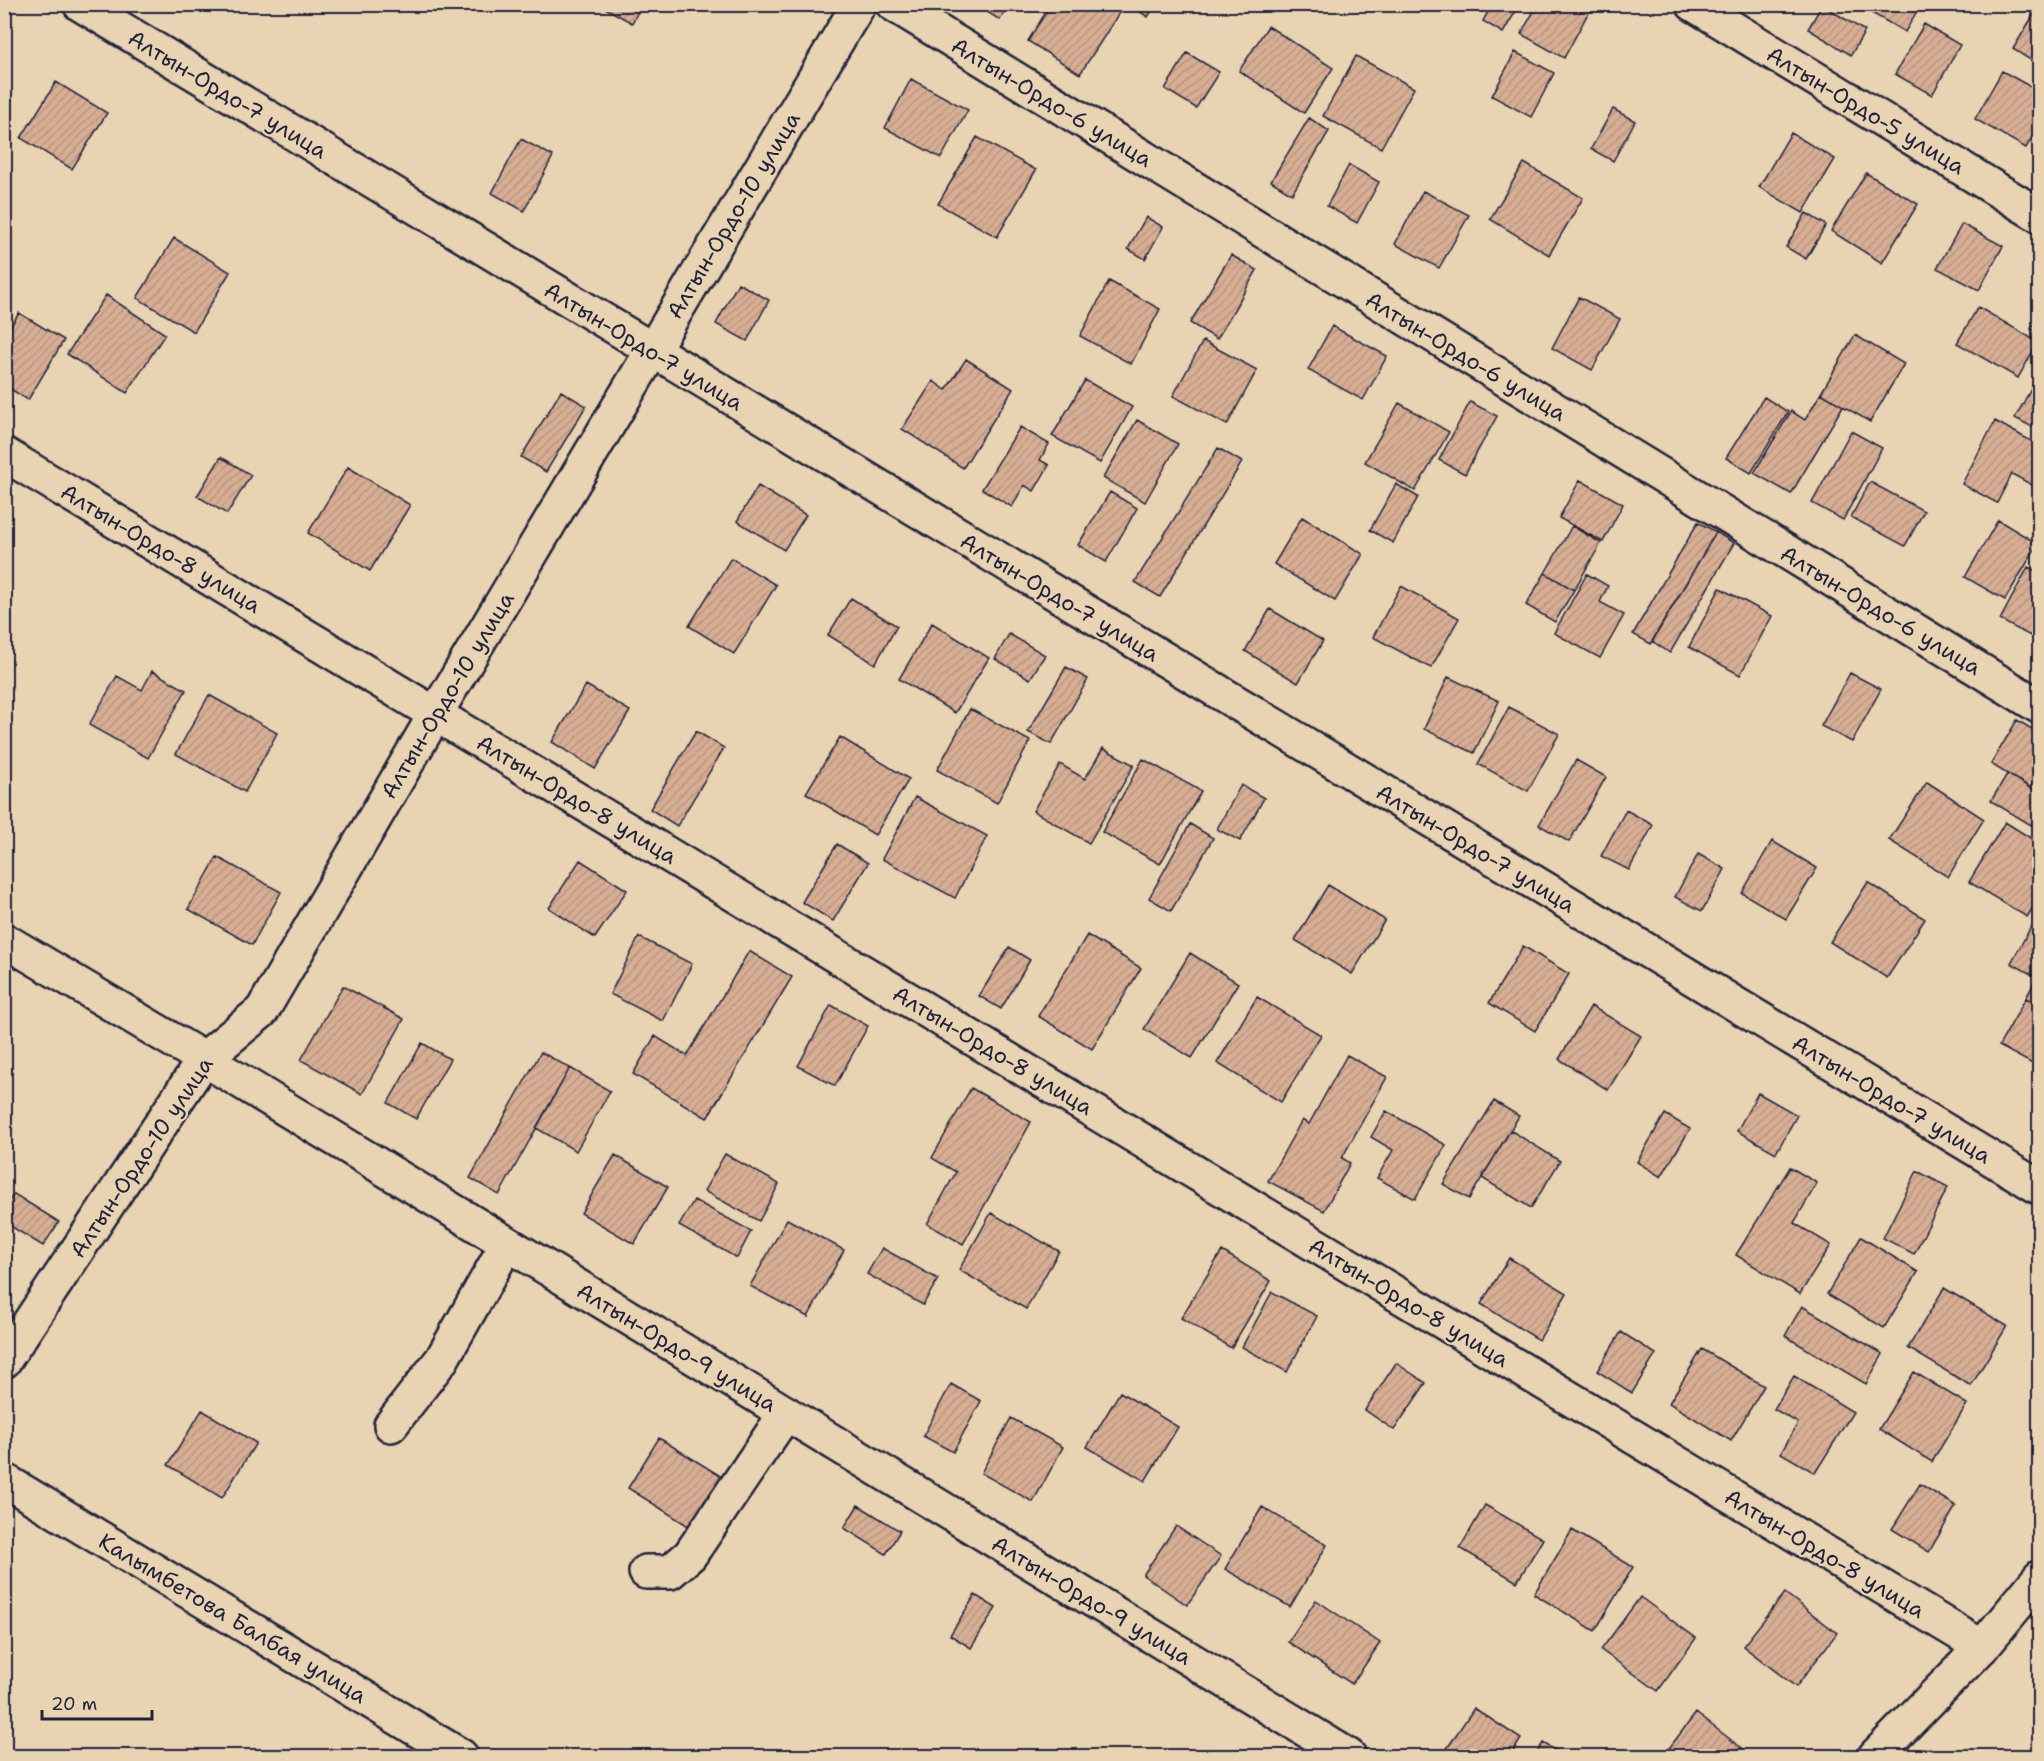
<svg xmlns="http://www.w3.org/2000/svg" width="2044" height="1761" font-family="'Shantell Sans',sans-serif">
<style>
.building{fill:url(#building-hatch);stroke:#22223b;stroke-width:1.5}
.lines{fill:none;stroke-linecap:round;stroke-linejoin:round}
.street-casing{stroke:#22223b;stroke-width:38}
.secondary-casing{stroke:#22223b;stroke-width:38}
.street{stroke:#e8d3b2;stroke-width:33}
.secondary{stroke:#e8d3b2;stroke-width:33}
.labels{text-anchor:middle;stroke-width:4.5;stroke-linejoin:round;paint-order:stroke}
.street-label{font-size:22px;fill:#22223b;stroke:#e8d3b2}
</style>
<defs>
<pattern id="building-hatch" width="6" height="6" patternUnits="userSpaceOnUse" patternTransform="scale(1.5)"><rect width="6" height="6" fill="#d7ae94"/><path d="M-1 1l2-2M0 6l6-6M5 7l2-2" fill="none" stroke="#b89580"/></pattern>
</defs>
<rect width="100%" height="100%" fill="#e8d3b2"/>
<filter id="ink" filterUnits="userSpaceOnUse"><feTurbulence type="fractalNoise" baseFrequency=".0167" numOctaves="2"/><feDisplacementMap in="SourceGraphic" scale="12" xChannelSelector="R" yChannelSelector="G"/><feConvolveMatrix kernelMatrix="1 2 1 2 8 2 1 2 1" color-interpolation-filters="sRGB"/></filter>
<g filter="url(#ink)">
<path class="building" d="M598 4H642L632 23Z
M974 4H1008L1000 20Z
M1051 4H1125L1080 74 1028 41Z
M1128 4H1156L1148 17Z
M1492 4H1520L1503 33 1483 21Z
M1538 4H1593L1564 58 1521 34Z
M1856 4H1921L1905 32Z
M2040 4V49L2032 61 2013 49Z
M1822 5 1865 31 1851 55 1808 29Z
M1924 24 1960 45 1932 95 1895 74Z
M1268 26 1333 68 1304 113 1239 71Z
M1515 52 1554 73 1531 117 1492 96Z
M1187 53 1219 72 1196 108 1165 89Z
M1356 56 1414 88 1381 148 1323 116Z
M2002 71 2040 92V124L2026 148 1975 119Z
M911 79 968 110 941 158 885 128Z
M56 82 107 113 72 169 21 138Z
M1613 109 1635 121 1613 161 1591 149Z
M1309 118 1329 131 1292 194 1271 181Z
M1791 133 1835 159 1803 213 1759 187Z
M977 137 1036 170 997 237 938 204Z
M521 139 553 156 524 211 492 193Z
M1524 163 1583 198 1549 255 1490 219Z
M1349 165 1379 182 1357 223 1327 206Z
M1866 173 1918 204 1882 263 1831 231Z
M1423 191 1469 215 1439 268 1395 244Z
M1806 213 1826 225 1806 259 1786 247Z
M1146 217 1163 227 1145 259 1128 249Z
M1962 224 2003 246 1979 290 1937 268Z
M174 238 230 272 194 332 137 298Z
M1231 255 1257 270 1217 339 1190 323Z
M1109 281 1160 309 1131 364 1080 336Z
M738 283 769 300 747 341 716 324Z
M106 295 165 334 127 393 67 354Z
M1579 297 1620 319 1592 370 1552 348Z
M1978 307 2038 342 2018 378 1957 343Z
M19 313 64 340 28 400 4 385V337Z
M2040 314V334L2031 329Z
M1332 326 1387 356 1363 400 1308 370Z
M1855 335 1904 364 1870 422 1821 393Z
M1203 341 1257 370 1227 425 1173 396Z
M966 359 1013 389 963 468 902 429 933 381 946 390Z
M2040 373V431L2015 418Z
M1085 380 1132 407 1100 463 1052 436Z
M561 391 586 406 546 472 521 457Z
M1821 393 1843 406 1791 494 1754 473 1791 411 1805 420Z
M1764 397 1788 412 1751 473 1726 458Z
M1470 402 1497 416 1465 474 1439 460Z
M1399 403 1449 432 1415 491 1365 462Z
M1137 420 1178 444 1145 502 1103 478Z
M1995 421 2040 446V470L2032 485 2012 474 1997 503 1962 484Z
M1020 427 1049 444 1040 460 1049 465 1034 491 1024 485 1012 507 982 489Z
M1851 431 1882 448 1843 520 1812 503Z
M1218 448 1242 462 1160 597 1135 582Z
M221 457 251 475 227 514 197 496Z
M348 467 410 505 370 571 308 533Z
M1580 480 1623 504 1603 542 1559 518Z
M1870 482 1924 511 1905 546 1851 517Z
M1396 484 1418 497 1393 543 1370 530Z
M758 486 806 515 784 550 737 521Z
M1110 492 1137 508 1106 562 1078 545Z
M1302 517 1363 554 1335 601 1274 564Z
M1998 520 2038 544 2005 600 1965 577Z
M1698 522 1716 532 1651 644 1633 634Z
M1572 526 1601 543 1574 590 1545 573Z
M1716 532 1734 543 1670 653 1652 641Z
M731 558 776 585 734 654 689 626Z
M2028 567 2040 573V641L2000 620Z
M1545 573 1574 590 1555 622 1526 605Z
M1587 574 1608 586 1600 602 1624 615 1600 658 1554 633Z
M1401 586 1459 618 1431 668 1373 637Z
M1720 588 1772 616 1740 675 1689 647Z
M851 598 897 626 875 664 828 635Z
M1270 609 1323 641 1298 683 1245 651Z
M932 623 989 658 955 713 899 679Z
M1009 634 1045 655 1030 679 995 659Z
M1066 667 1088 679 1051 744 1028 732Z
M152 671 186 690 148 758 89 725 117 676 142 690Z
M1850 673 1881 689 1852 742 1821 726Z
M1448 677 1499 701 1474 753 1424 729Z
M586 685 630 711 595 769 552 742Z
M209 695 277 733 245 792 176 754Z
M1509 707 1559 734 1528 791 1478 764Z
M970 709 1030 741 997 803 937 770Z
M2017 720 2040 734V772L2030 788 1991 764Z
M696 731 724 748 677 826 650 809Z
M840 737 909 779 875 835 806 793Z
M1103 748 1134 765 1089 843 1033 811 1060 764 1085 779Z
M1143 759 1201 791 1160 864 1102 832Z
M1576 760 1606 777 1569 842 1539 825Z
M2007 774 2040 793V810L2031 825 1991 801Z
M1927 782 1984 819 1948 877 1889 840Z
M1241 785 1264 798 1240 841 1217 829Z
M915 797 987 836 955 898 882 859Z
M1626 810 1653 825 1629 870 1601 856Z
M2005 822 2040 844V896L2027 917 1969 882Z
M1190 824 1213 838 1171 911 1149 898Z
M1772 841 1817 868 1786 919 1742 893Z
M837 844 868 863 833 921 802 902Z
M1698 854 1725 869 1702 911 1675 897Z
M217 857 281 892 252 945 188 909Z
M580 860 627 890 595 938 549 908Z
M1868 882 1925 919 1887 978 1830 942Z
M1328 885 1385 920 1352 974 1295 940Z
M2031 927 2040 931V979L2011 963Z
M1087 935 1141 968 1092 1049 1038 1016Z
M639 937 692 964 663 1021 610 994Z
M1523 946 1569 974 1535 1031 1489 1003Z
M1009 947 1030 960 1001 1009 979 996Z
M749 951 792 977 707 1118 633 1074 655 1036 687 1056Z
M1190 953 1238 983 1192 1058 1144 1029Z
M2037 977 2040 979V1005L2026 998Z
M343 986 404 1019 362 1094 301 1060Z
M1257 997 1321 1035 1281 1102 1217 1063Z
M2026 998 2040 1005V1068L1999 1046Z
M831 1005 868 1026 835 1086 798 1066Z
M1591 1006 1641 1036 1608 1090 1559 1059Z
M422 1043 450 1059 416 1119 388 1103Z
M541 1052 570 1068 499 1195 470 1178Z
M1347 1055 1387 1077 1342 1158 1350 1163 1324 1211 1268 1181 1302 1120 1309 1124Z
M570 1068 610 1091 576 1151 536 1128Z
M971 1088 1031 1122 963 1244 927 1224 956 1172 932 1158Z
M1758 1093 1797 1115 1776 1153 1737 1131Z
M1494 1101 1519 1116 1469 1199 1443 1184Z
M1386 1111 1446 1145 1415 1199 1377 1178 1393 1150 1371 1137Z
M1665 1114 1690 1129 1661 1177 1637 1162Z
M1510 1130 1560 1161 1531 1208 1482 1178Z
M725 1154 779 1184 759 1221 704 1191Z
M615 1155 668 1187 634 1244 581 1213Z
M1790 1167 1817 1183 1794 1223 1831 1245 1800 1294 1736 1255Z
M1917 1171 1948 1187 1914 1254 1883 1238Z
M14 1194 59 1222 43 1246 4 1222V1208Z
M694 1200 751 1231 737 1258 679 1226Z
M991 1213 1059 1251 1026 1309 959 1270Z
M787 1219 844 1250 808 1317 750 1286Z
M1861 1237 1918 1272 1884 1328 1827 1294Z
M882 1248 938 1279 923 1305 867 1274Z
M1222 1251 1271 1281 1231 1348 1181 1318Z
M1509 1258 1567 1293 1539 1340 1481 1304Z
M1944 1288 2007 1326 1971 1386 1908 1348Z
M1272 1292 1317 1316 1287 1372 1242 1347Z
M1802 1306 1883 1354 1866 1384 1785 1336Z
M1621 1332 1656 1354 1632 1393 1597 1371Z
M1702 1349 1764 1386 1731 1441 1669 1403Z
M1396 1363 1426 1383 1394 1430 1365 1410Z
M1914 1372 1967 1404 1932 1462 1879 1429Z
M1794 1376 1853 1412 1815 1473 1781 1453 1798 1423 1774 1409Z
M951 1384 981 1401 953 1452 923 1436Z
M1120 1392 1178 1427 1145 1481 1087 1447Z
M202 1410 256 1443 222 1498 168 1465Z
M1011 1418 1063 1447 1033 1502 981 1473Z
M659 1438 722 1477 690 1527 628 1488Z
M1920 1484 1956 1506 1929 1552 1892 1529Z
M858 1505 900 1531 886 1554 844 1528Z
M1485 1505 1543 1539 1517 1582 1460 1548Z
M1262 1507 1327 1545 1290 1607 1225 1569Z
M1176 1526 1221 1556 1187 1605 1143 1575Z
M1572 1530 1633 1567 1595 1631 1534 1594Z
M1785 1593 1837 1633 1796 1687 1743 1646Z
M975 1595 996 1608 971 1648 950 1635Z
M1640 1597 1696 1638 1658 1691 1601 1650Z
M1316 1600 1380 1643 1352 1684 1288 1642Z
M1474 1708 1521 1739 1510 1756H1450L1444 1753Z
M1696 1713 1748 1753 1745 1756H1663Z
M1543 1743 1565 1756H1535Z"/>
<g class="lines">
<g class="street-casing">
<path id="street" d="M80 4 2040 1188
M893 4 2040 707
M1693 4 2040 216
M4 454 1982 1647
M4 940 204 1059 1349 1756
M4 1361 204 1059 262 1011 436 713 859 4
M391 1425 442 1359 507 1244
M4 1480 461 1756
M646 1572H670L690 1555 786 1413"/>
</g>
<g class="secondary-casing">
<path id="secondary" d="M1875 1756 1982 1647 2040 1577"/>
</g>
<use href="#street" class="street"/>
<use href="#secondary" class="secondary"/>
</g>
</g>
<g class="labels">
<g class="street-label">
<text transform="translate(228 94) rotate(31)" y="8">Алтын-Ордо-7 улица</text>
<text transform="translate(1052 102) rotate(31)" y="8">Алтын-Ордо-6 улица</text>
<text transform="translate(1866 110) rotate(31)" y="8">Алтын-Ордо-5 улица</text>
<text transform="translate(733 215) rotate(-59)" y="8">Алтын-Ордо-10 улица</text>
<text transform="translate(644 346) rotate(31)" y="8">Алтын-Ордо-7 улица</text>
<text transform="translate(1466 356) rotate(31)" y="8">Алтын-Ордо-6 улица</text>
<text transform="translate(161 548) rotate(31)" y="8">Алтын-Ордо-8 улица</text>
<text transform="translate(1060 597) rotate(31)" y="8">Алтын-Ордо-7 улица</text>
<text transform="translate(1881 610) rotate(31)" y="8">Алтын-Ордо-6 улица</text>
<text transform="translate(447 695) rotate(-59)" y="8">Алтын-Ордо-10 улица</text>
<text transform="translate(577 799) rotate(31)" y="8">Алтын-Ордо-8 улица</text>
<text transform="translate(1476 848) rotate(31)" y="8">Алтын-Ордо-7 улица</text>
<text transform="translate(993 1050) rotate(31)" y="8">Алтын-Ордо-8 улица</text>
<text transform="translate(1892 1099) rotate(31)" y="8">Алтын-Ордо-7 улица</text>
<text transform="translate(141 1157) rotate(-56)" y="8">Алтын-Ордо-10 улица</text>
<text transform="translate(1409 1302) rotate(31)" y="8">Алтын-Ордо-8 улица</text>
<text transform="translate(677 1347) rotate(31)" y="8">Алтын-Ордо-9 улица</text>
<text transform="translate(1825 1553) rotate(31)" y="8">Алтын-Ордо-8 улица</text>
<text transform="translate(1092 1600) rotate(31)" y="8">Алтын-Ордо-9 улица</text>
<text transform="translate(233 1618) rotate(31)" y="8">Калымбетова Балбая улица</text>
</g>
</g>
<rect width="2044" height="1761" fill="none" stroke="#e8d3b2" stroke-width="24"/>
<rect x="12" y="12" width="2020" height="1737" fill="none" stroke="#22223b" stroke-width="2" filter="url(#ink)"/>
<path d="M42 1710v9h110v-9" fill="none" stroke="#22223b" stroke-width="3"/>
<text x="51" y="1710" font-size="18" fill="#22223b" stroke="#e8d3b2" stroke-width="4.5" paint-order="stroke">20 m</text>
</svg>
